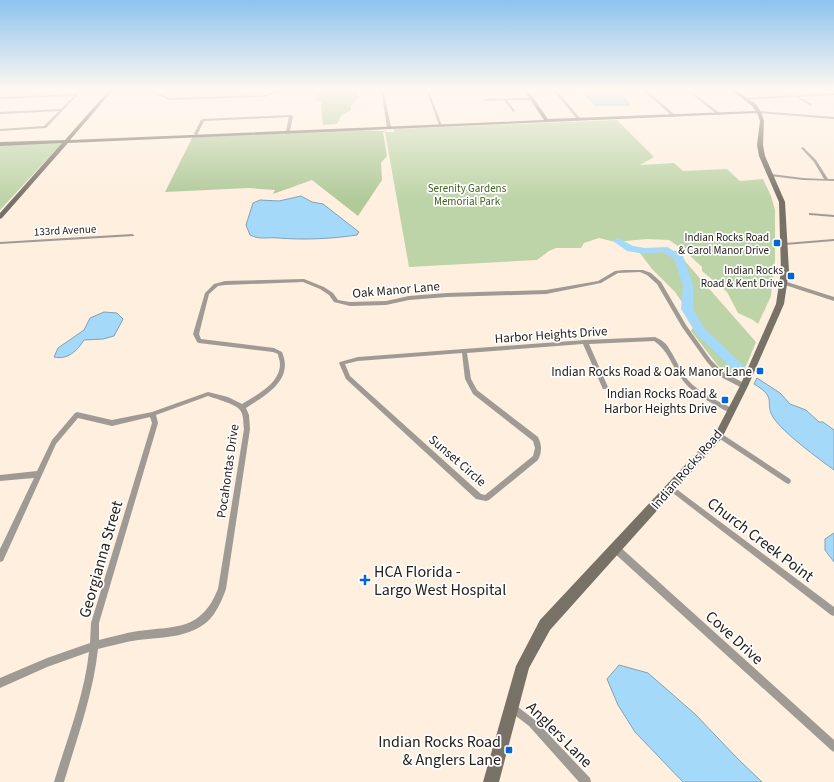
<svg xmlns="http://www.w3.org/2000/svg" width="834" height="782" font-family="'Source Sans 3',sans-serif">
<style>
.green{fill:#bdd4a8}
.forest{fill:#b1ca9a}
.water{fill:#a5d9fa;stroke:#7fa2b7}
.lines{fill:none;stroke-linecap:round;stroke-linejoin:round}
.river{fill:#a5d9fa;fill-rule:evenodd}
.street{fill:#9f9a93;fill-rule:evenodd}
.secondary{fill:#787166;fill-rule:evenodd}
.poi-dot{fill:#0765ce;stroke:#fff;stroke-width:1.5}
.labels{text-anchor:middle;stroke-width:3.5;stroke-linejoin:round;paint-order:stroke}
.far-park-label{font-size:11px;fill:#42601d;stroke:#fff}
.far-street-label{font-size:11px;fill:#25201a;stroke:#fff}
.far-poi-label{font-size:11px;fill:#25201a;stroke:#fff;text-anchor:end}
.street-label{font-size:13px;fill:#25201a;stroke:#fff}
.poi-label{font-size:13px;fill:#25201a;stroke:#fff;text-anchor:end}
.near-street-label{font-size:16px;fill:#25201a;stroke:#fff}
.near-poi-label{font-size:16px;fill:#25201a;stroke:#fff;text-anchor:start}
</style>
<rect width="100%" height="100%" fill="#feefdf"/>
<path class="green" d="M617 120 654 157 640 165 674 163 683 171 727 169 740 181 763 179 771 196 775 210V260L771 296 758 324 753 320 738 313 727 292 702 271V267L684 250 669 240 647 239 615 242 599 238 584 243 581 248H556L549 251 537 260 409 267 385 132H394V129Z
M63 142 0 210V145Z
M676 251 756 342 747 364 738 378 722 371 691 331 695 324 686 308 675 292 652 269 640 253Z"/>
<path class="forest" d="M317 89H357L359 97 351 106V110L341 116 337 124 323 125 321 106 322 102 316 100Z
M352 130 387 131 383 132 387 156 381 163 382 180 358 216 312 180 273 194 275 190 249 188 165 192 193 136Z"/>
<path class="water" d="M576 89H617L630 105H595L590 99Z
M301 196 312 202 323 204 359 232 357 235C330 239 304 240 278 238 267 237 260 240 250 235L246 225 253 203 260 200 279 201Z
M104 312 117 313 123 319 114 336 103 339 84 340C77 351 68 360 54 357L58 348 84 330 90 318Z
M757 378 780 393 790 404 806 410 819 422H823L834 430V470C819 459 782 432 773 417 764 402 778 398 754 384Z
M834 533V562L825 550V539Z
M619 665 648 673 695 714 738 759 762 782H683L635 732 618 705 607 679Z"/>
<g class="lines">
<path class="river" d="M618 238 633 246 645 248 667 247 683 256 693 285V309L705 329 745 367 747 370 745 373H737L697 335 681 309 683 285 674 259 663 252 645 254 627 251 613 241Z"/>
<path class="street" d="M80 89H83L46 128 0 131V129L44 126 59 111 0 114V112L61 109 74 96 0 99V97L75 94Z
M145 89H149L170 98 265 95 282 89H286L265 97 170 100Z
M381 89H383L391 127 389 128 387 127Z
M426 89H428L442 126 439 125Z
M552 89H555L580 118V120H578Z
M642 89H645L675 115V117H673Z
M685 89H688L720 113V115H718Z
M834 93V95L799 97 812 104 811 106 796 97 746 100 745 99 746 98Z
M532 98 533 100H507L515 111 513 112 504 100 485 101 484 100 485 99Z
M758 111 834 117V119L759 113Z
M291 115 293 116 290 131 288 132 286 131 289 117 204 121 197 135 194 134 201 120 203 119Z
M803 147 816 160 828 179H834V181L803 180 770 176 769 175 771 174 803 178 824 179 814 162 801 148Z
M809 213 834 215V217L810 215H809Z
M132 234 134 235V236L0 244V242Z
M834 239V241L785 245 783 244 785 243Z
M624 270H643L651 273 661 282 686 325 711 360 723 372 746 384 747 386 746 388H742L719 376 707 362 682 327 657 284 647 275 640 272 618 273 601 283 546 294 447 297 409 300 386 305 350 306 334 302 329 295 320 289 303 282 225 285 218 286 209 294 199 334 201 339 274 348 282 352C294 380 266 395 246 408L249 415 250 429 226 589C223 598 219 606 214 614 197 638 164 637 138 640 124 642 111 646 98 649 93 695 77 738 64 782H54C67 739 84 697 89 652L47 667 0 688V678L47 658 90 643 91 623 152 423 150 417 112 426 78 418 56 444 3 561 0 562V549L34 478 0 481V475L37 471 52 440 75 413 77 412 112 420 152 412 208 392 228 397 242 404C256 395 280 384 280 364 280 360 278 357 278 354L273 352 199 343 197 342 193 334 205 293 214 284 225 281 304 279 324 287 333 293 338 300 350 302 386 301 409 296 447 293 546 290 598 281 615 271ZM208 396C216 399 236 404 240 410 244 415 243 423 244 429L218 589C201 631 176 626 138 631 125 633 112 637 99 640V623L158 423 156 415Z
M784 281 834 297V301L782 284V282Z
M655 337 661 340 666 344C674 355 679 368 687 379 699 393 718 401 734 409L735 411 734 413C729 414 723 409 717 406 704 399 690 391 681 378 672 366 668 350 654 341L589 344 608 387 607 389H603L602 387 583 344 467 353 471 379 477 390 538 437C542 445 542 452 538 460L489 500 486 501 476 499 346 379 339 363 340 362 358 357 585 340ZM462 353 465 379 473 394 533 441 535 448 533 456 485 495 481 494 350 376 345 364 358 361Z
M719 432 790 479 791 481 790 483 788 484 786 483 717 437 716 435 717 433Z
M671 485 834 607V616L831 615 669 490 667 488 669 486Z
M616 545 619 546 834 740V752L831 750 613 552 612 549 613 546Z
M511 702 514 704 535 720 590 778 591 782H579L529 726 508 710 506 707 508 704Z"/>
<path class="secondary" d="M110 89H114L70 140 544 120 523 89H527L548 119 756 111 752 106 730 89H735L756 104 761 112 764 121 763 145 765 156 785 202 789 271 784 304 748 386 722 438 550 630 529 668 499 782H483L516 666 540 620 716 432 740 386 776 304 781 271 779 202 759 156 757 145 760 121 757 113 68 143 2 218 0 219V213L62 143 0 146V142L65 140Z"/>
</g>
<linearGradient id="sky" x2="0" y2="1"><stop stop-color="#8dc3ef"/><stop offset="0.45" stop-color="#fff8f1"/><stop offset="1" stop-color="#fff8f1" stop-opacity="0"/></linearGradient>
<rect width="834" height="199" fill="url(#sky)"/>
<g class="poi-dot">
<rect x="773" y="239" width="8" height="8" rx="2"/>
<rect x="787" y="272" width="8" height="8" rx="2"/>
<rect x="756" y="367" width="8" height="8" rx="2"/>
<rect x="721" y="396" width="8" height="8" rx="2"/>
<path d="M363 574h4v4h4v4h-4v4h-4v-4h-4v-4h4z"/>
<rect x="505" y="746" width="8" height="8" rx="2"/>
</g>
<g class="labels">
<g class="far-park-label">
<text x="467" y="192">Serenity Gardens<tspan x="467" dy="13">Memorial Park</tspan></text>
</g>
<g class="far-street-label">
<text transform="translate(65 230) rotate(-3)" y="4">133rd Avenue</text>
</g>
<g class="far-poi-label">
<text x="769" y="241">Indian Rocks Road<tspan x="769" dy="13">&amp; Carol Manor Drive</tspan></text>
<text x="783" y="274">Indian Rocks<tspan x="783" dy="13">Road &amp; Kent Drive</tspan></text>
</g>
<g class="street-label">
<text transform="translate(396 289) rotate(-5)" y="5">Oak Manor Lane</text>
<text transform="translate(551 334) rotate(-4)" y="5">Harbor Heights Drive</text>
<text transform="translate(458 460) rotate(41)" y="5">Sunset Circle</text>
<text transform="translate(686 469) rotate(-49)" y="5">Indian Rocks Road</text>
<text transform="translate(227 471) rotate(-82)" y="5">Pocahontas Drive</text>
</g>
<g class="poi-label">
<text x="752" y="376">Indian Rocks Road &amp; Oak Manor Lane</text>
<text x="717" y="398">Indian Rocks Road &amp;<tspan x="717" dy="15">Harbor Heights Drive</tspan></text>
</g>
<g class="near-street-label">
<text transform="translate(761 539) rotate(37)" y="6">Church Creek Point</text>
<text transform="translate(100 559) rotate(-74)" y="6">Georgianna Street</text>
<text transform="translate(735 637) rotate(42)" y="6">Cove Drive</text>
<text transform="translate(560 734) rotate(45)" y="6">Anglers Lane</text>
</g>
<g class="near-poi-label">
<text x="374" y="577">HCA Florida -<tspan x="374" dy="18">Largo West Hospital</tspan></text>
<text x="501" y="747" text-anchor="end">Indian Rocks Road<tspan x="501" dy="18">&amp; Anglers Lane</tspan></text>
</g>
</g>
</svg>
